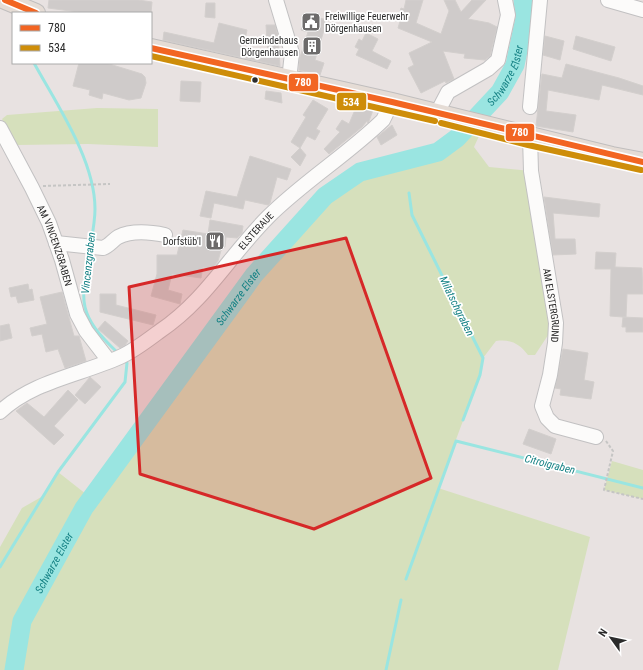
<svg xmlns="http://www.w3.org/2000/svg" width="643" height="670" font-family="'Roboto Condensed',sans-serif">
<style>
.green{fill:#d6e0bc}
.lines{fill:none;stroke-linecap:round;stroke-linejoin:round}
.stream{stroke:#9ae5e1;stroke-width:3}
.river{stroke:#9ae5e1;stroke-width:19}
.building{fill:#cfcbca;stroke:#d3cfcd}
.minor-casing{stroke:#c2c1c2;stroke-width:16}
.major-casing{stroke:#c0bebe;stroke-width:20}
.path{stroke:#c5c5c4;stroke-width:2;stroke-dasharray:3 2;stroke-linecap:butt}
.minor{stroke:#fcfbfa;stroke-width:14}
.major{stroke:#e5dcd5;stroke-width:18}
.bus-1-casing{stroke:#fff;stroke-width:9}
.bus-2-casing{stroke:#fff;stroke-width:9}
.bus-1{stroke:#f26522;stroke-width:6}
.bus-2{stroke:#ce8d09;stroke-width:6}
.marked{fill:#d62828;fill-opacity:0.2;stroke:#d62828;stroke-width:3;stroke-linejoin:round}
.bus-dot{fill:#2b2b2b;stroke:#fff;stroke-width:1.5}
.labels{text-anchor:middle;stroke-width:3.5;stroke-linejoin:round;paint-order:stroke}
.poi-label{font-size:10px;fill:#2b2b2b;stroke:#fff;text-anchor:end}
.street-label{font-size:10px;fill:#2b2b2b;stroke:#fff}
.water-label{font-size:11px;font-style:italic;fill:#168285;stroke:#fff}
.line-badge{stroke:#fff;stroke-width:1.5}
.badge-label{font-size:11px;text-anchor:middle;font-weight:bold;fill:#fff}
</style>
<rect width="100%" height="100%" fill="#e8e2e1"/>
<path class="green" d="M97 108 158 109V147L88 144 17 145 2 119 7 115Z
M471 122 484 125 474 147 489 167 531 171 556 323 535 355H528C519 343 510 339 496 341L483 358 480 375 438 488 590 537 558 670H0V547L22 508 43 496 58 472 91 498 254 275 325 196 360 172 438 152 457 138Z
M612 461 643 470V499L604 490Z"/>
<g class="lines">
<path class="stream" d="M34 63C57 105 95 160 95 209 95 220 93 231 91 242
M409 193 412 215 483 358 480 375 463 420
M90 249C80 303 77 314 118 353
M0 567 58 472 125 382 127 363 123 359
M406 579 456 441 643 488
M386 670 401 600"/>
<path class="river" id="s1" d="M14 670 22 621 84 508 254 275 325 196 360 172 438 152 457 138 500 92 515 65 525 18 523 0"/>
</g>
<path class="building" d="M49 0H138L152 2 151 13H86L48 8Z
M406 0H423L416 23 441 34 449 11 444 0H455L461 12 472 0H486L468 19 489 23 497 27 490 56 485 60 464 58 465 54 443 51 454 79 446 83 445 81 421 93 408 68 414 65 409 53 432 42 398 28 401 18H398L401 8 404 9Z
M206 3H215V18L205 17Z
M306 14 327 20 315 60 324 63 320 75 299 70 300 57 308 32 301 30Z
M219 23 247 30 243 49 268 55 266 25H275L278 36 280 66 163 40 164 32 214 43Z
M366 33 378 39 372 51 391 61 387 69 356 55 359 49 355 47 359 39 362 41Z
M545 36 564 41 560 60 543 55Z
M576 36 615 47 611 61 573 49Z
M79 63H106L142 74 145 77 146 83 141 98 129 100 103 93 102 99 89 95 90 90 73 86Z
M566 64 619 78 643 86V95L602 85 599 100 548 90 546 111 576 115 573 132 536 126 542 74 562 78Z
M181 81 201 82 200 102 180 101Z
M266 91 281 93 282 103 265 99Z
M313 100 328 109 316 129 320 131 315 140 307 136 300 148 291 142 306 117 303 115Z
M357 105 373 110 369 121 368 123 367 121 362 127 329 154 324 149 340 132 336 129 342 120 349 124Z
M392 125 397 135 381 145 377 137Z
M300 148 306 155 300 166 291 157Z
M250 156 291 169 287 180 277 177 270 203 268 205 245 200 243 209 214 203 211 218 200 216 206 191 237 197Z
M544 197 600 204 599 217 553 213 555 239H575L576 254 553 255Z
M210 220 243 226 242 233 237 238 226 237 225 247H222L218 261 212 269 203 267 201 278 172 274 168 290 182 294 180 304 151 296 157 274V255H177L183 230 208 234Z
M596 252 616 253 615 267 642 268 643 294H627L626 317H623L643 318V332H626V327H622L623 317 610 316 611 269H595Z
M28 284 29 290 32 289 34 300 18 303 16 296 11 297 9 288Z
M62 292 74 336H79L86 361 65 368 58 349 46 352 42 334 32 336 30 328 47 324 40 297Z
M100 294H116V305L156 315 153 325 100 312Z
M105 321 128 341 125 345 120 348 98 329Z
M9 324 12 338 0 341V326Z
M563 349 588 353 584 380 594 382 591 399 560 395 561 389 555 388Z
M90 377 101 387 85 404 75 395Z
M68 390 78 400 54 426 64 435 54 445 16 411 27 403 44 417Z
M529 429 556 439 551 454 523 444Z"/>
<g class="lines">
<g class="minor-casing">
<g id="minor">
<path d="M276 0 292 53 289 80"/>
<path d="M608 0 643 10"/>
<path d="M530 107 540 0"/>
<path d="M437 113 448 92 488 69 498 60 508 15 505 0"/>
<path id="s2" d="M0 128 32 188 49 223 62 260 77 314 86 331 109 361"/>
<path id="s3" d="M530 137 531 171 556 323 555 343 550 375 542 406 547 418 555 426 596 437"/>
<path d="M56 243 103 248C109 246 113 240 118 237 132 230 150 232 165 235"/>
<path id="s4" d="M0 412C33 381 80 375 120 357 134 351 148 340 160 331 206 300 230 255 268 217 303 182 347 155 383 120L392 102"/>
</g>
</g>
<g class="major-casing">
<path id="major" d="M5 0 36 13
M151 48 392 102 612 156 643 162"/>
</g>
<path class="path" d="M43 186 110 184
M606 441 613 451 604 490 643 499"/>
<use href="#minor" class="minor"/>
<use href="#major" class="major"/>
<g class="bus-1-casing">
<path id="bus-1" d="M5 0 36 13
M151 48 392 102 643 162"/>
</g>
<g class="bus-2-casing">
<path id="bus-2" d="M151 56 435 121
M441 123 528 145 641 170"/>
</g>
<use href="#bus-1" class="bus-1"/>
<use href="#bus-2" class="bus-2"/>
</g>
<path class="marked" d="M346 238 431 478 314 529 140 474 129 287Z"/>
<defs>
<g id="civic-square" transform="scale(1)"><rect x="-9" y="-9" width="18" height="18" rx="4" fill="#6d6b6b" stroke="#fff"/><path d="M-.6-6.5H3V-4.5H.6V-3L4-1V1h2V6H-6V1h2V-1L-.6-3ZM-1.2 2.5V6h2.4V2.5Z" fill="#fff"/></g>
<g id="building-square" transform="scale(1)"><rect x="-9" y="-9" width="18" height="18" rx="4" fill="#6d6b6b" stroke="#fff"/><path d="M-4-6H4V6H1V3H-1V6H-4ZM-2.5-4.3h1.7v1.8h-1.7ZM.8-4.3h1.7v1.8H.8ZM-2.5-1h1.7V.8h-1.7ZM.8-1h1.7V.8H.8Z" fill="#fff"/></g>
<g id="restaurant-square" transform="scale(1)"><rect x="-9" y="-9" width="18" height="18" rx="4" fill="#6d6b6b" stroke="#fff"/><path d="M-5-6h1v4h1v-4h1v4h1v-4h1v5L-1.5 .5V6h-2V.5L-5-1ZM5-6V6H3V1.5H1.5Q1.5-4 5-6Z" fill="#fff"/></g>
</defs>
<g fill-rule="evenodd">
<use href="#civic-square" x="311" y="22"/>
<use href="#building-square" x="312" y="46"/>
<use href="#restaurant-square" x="215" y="241"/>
</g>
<circle class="bus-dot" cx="255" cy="80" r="3.5"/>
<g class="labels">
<g class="poi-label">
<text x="325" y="20" text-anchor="start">Freiwillige Feuerwehr<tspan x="325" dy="12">Dörgenhausen</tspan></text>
<text x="298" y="44">Gemeindehaus<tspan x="298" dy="12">Dörgenhausen</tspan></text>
<text x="201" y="245">Dorfstüb'l</text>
</g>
<g class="street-label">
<text dy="4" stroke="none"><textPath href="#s4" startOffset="320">ELSTERAUE</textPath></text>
<text dy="4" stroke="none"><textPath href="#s2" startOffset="130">AM VINCENZGRABEN</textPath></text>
<text dy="4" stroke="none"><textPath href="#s3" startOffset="170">AM ELSTERGRUND</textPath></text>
</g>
<g class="water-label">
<text dy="4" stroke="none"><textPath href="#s1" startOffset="800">Schwarze Elster</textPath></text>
<text transform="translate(88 263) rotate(-84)" y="4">Vincenzgraben</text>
<text dy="4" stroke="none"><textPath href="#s1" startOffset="440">Schwarze Elster</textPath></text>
<text transform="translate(457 306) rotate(64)" y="4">Milatschgraben</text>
<text transform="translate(550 464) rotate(14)" y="4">Citroigraben</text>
<text dy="4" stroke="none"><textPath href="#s1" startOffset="116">Schwarze Elster</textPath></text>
</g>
</g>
<g class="line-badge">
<rect x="288" y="73" width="31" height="19" rx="4" fill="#f26522"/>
<rect x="336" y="92" width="31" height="19" rx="4" fill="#ce8d09"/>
<rect x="505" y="123" width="30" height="19" rx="4" fill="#f26522"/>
</g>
<g class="badge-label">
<text x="303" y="86">780</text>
<text x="351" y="106">534</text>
<text x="520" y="136">780</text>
</g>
<rect x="12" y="12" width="140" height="52" fill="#ffffff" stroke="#aaaaaa"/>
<rect x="20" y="25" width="20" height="6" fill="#f26522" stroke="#aaaaaa"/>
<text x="48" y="32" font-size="12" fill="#2b2b2b">780</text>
<rect x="20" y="45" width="20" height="6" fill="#ce8d09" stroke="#aaaaaa"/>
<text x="48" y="52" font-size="12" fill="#2b2b2b">534</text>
<g transform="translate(611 638) rotate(303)" stroke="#ffffff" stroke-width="3" paint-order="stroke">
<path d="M0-3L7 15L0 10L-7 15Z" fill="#2b2b2b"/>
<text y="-6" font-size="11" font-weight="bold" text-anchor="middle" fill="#2b2b2b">N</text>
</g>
</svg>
